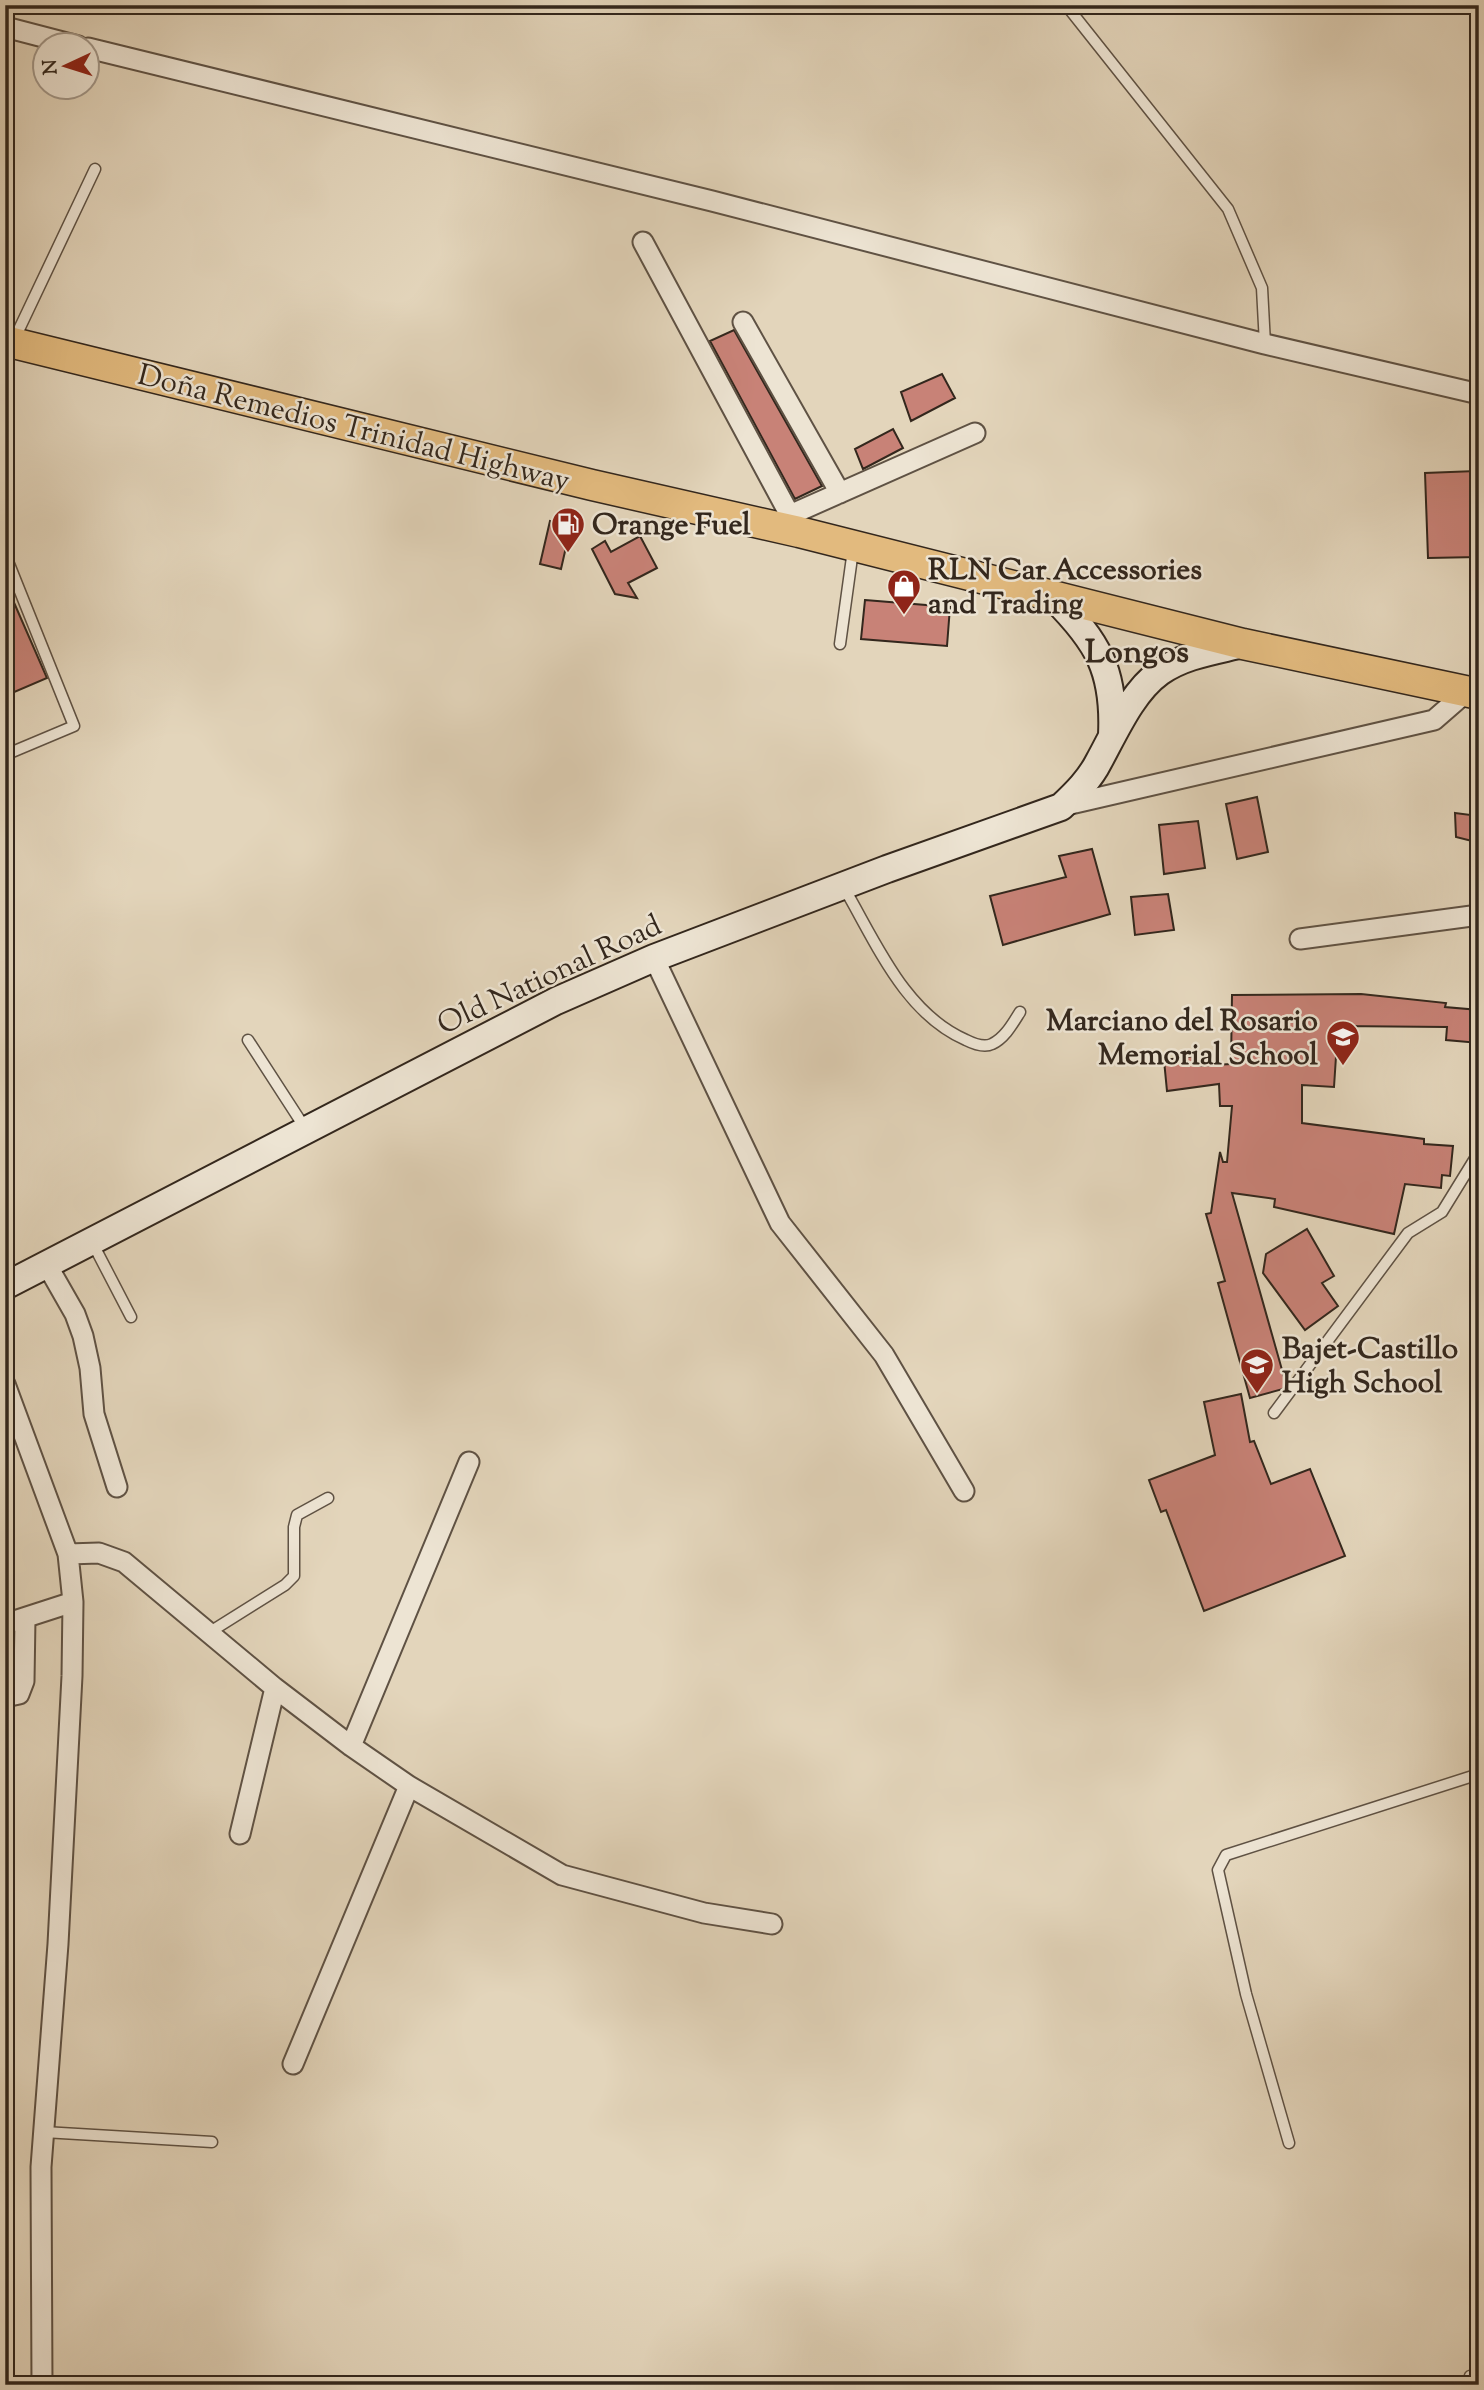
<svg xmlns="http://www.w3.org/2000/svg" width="1484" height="2390" font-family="'Sorts Mill Goudy',serif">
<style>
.building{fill:#c88277;stroke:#33271d;stroke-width:2}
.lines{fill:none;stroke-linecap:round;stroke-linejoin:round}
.service-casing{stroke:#5f5244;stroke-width:13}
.minor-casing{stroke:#5f5244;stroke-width:23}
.secondary-casing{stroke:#33271d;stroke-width:30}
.primary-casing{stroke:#33271d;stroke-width:33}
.service{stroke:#ede4d3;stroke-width:10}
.minor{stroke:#ede4d3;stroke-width:19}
.secondary{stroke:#ede4d3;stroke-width:26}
.primary{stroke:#e2ba7e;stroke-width:30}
.labels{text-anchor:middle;stroke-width:5;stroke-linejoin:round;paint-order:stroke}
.street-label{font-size:30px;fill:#33271d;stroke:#ede4d3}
.poi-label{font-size:30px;font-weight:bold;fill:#33271d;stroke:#ede4d3;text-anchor:start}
.quarter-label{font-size:33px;font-weight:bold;fill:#33271d;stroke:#ede4d3}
</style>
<rect width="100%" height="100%" fill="#e3d5bb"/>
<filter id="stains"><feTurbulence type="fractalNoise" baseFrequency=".00286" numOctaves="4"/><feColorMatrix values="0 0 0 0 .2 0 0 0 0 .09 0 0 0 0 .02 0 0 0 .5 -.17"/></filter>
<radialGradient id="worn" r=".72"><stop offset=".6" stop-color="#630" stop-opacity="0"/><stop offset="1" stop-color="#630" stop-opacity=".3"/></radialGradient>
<path class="building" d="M734 330 822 486 795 499 710 341Z
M942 374 955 398 911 421 901 392Z
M893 429 903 448 863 469 855 449Z
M1476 471 1478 557 1428 558 1425 473Z
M550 521 571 525 561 569 540 564Z
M640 536 657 568 628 583 637 598 615 594 592 549 605 541 611 552Z
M5 582 47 678 5 696Z
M865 600 950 607 947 646 861 639Z
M1257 797 1268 852 1237 859 1226 804Z
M1455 813 1479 816 1476 842 1456 837Z
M1198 821 1205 868 1164 874 1159 825Z
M1092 849 1110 914 1003 945 990 896 1066 877 1059 856Z
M1168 894 1174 930 1135 935 1131 897Z
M1361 994 1446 1003 1445 1007 1479 1010V1043L1446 1040 1447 1027 1338 1026 1334 1087 1302 1085V1123L1424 1139V1144L1453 1146 1450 1176 1442 1175 1441 1188 1405 1184 1394 1234 1274 1207 1275 1199 1232 1193 1286 1384 1283 1389 1250 1398 1218 1283 1225 1281 1206 1214 1211 1213 1220 1152 1223 1162H1227L1232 1106H1220L1219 1084 1167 1091 1164 1060 1194 1056 1195 1066 1231 1064 1232 995Z
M1307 1229 1334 1276 1322 1283 1338 1306 1305 1330 1263 1273 1266 1254Z
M1241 1394 1250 1442 1254 1441 1271 1484 1310 1469 1345 1556 1204 1611 1166 1510 1161 1512 1149 1480 1215 1455 1204 1402Z"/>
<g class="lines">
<g class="service-casing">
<path id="service" d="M1066 5 1228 209 1262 288 1265 344
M14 340 95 169
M5 554 74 726 5 755
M840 644 853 550
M843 886C876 942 904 1013 966 1040 974 1044 984 1048 992 1044 1005 1038 1013 1023 1020 1012
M248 1040 305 1128
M92 1242 131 1317
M1274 1413 1408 1233 1442 1212 1479 1152
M210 1632 285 1585 294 1576V1527L297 1515 328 1498
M44 2132 212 2142
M1289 2143 1246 1994 1218 1870 1226 1855 1479 1774
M1470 2376 1479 2374"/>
</g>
<g class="minor-casing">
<path id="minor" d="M5 27 78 46
M88 48 712 201 1265 344 1479 394
M643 242 799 532
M743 322 840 493
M790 515 975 433
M1062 806 1434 720 1465 693
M1300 939 1479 915
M654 958 780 1223 884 1355 964 1491
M47 1265 75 1314 83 1336 90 1368 94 1414 117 1487
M5 1384 68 1554 73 1602 5 1624
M68 1554 99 1553 124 1562 275 1688 351 1746 409 1786 562 1875 704 1913 772 1924
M5 1697 19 1694 24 1681 25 1618
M351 1746 469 1462
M240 1834 275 1688
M293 2064 409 1786
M42 2385 41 2167 58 1944 72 1676 73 1602"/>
</g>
<g class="secondary-casing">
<path id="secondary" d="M1054 598C1098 642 1115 671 1112 735
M5 1286 556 1001 654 958 887 869 1061 807C1076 793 1090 779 1099 761 1115 732 1132 692 1160 672 1184 655 1215 651 1243 644"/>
</g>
<g class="primary-casing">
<path id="primary" d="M5 341 592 485 799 532 1243 644 1479 694"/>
</g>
<use href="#service" class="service"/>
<use href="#minor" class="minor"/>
<use href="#secondary" class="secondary"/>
<use href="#primary" class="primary"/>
</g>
<defs>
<g id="fuel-pin" transform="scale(1.75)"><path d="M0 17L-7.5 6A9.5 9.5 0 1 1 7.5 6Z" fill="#8f2418" stroke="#ede4d3"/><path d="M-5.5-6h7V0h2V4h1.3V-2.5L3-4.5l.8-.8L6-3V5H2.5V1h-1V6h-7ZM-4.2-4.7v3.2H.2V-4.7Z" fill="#fff"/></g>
<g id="shop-pin" transform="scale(1.75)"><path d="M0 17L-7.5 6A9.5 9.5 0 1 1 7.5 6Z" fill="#8f2418" stroke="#ede4d3"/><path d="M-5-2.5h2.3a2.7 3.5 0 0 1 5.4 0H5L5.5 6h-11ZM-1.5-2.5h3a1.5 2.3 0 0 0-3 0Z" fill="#fff"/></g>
<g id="school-pin" transform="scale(1.75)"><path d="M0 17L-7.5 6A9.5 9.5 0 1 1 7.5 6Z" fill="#8f2418" stroke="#ede4d3"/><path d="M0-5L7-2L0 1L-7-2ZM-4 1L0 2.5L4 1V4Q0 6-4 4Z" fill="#fff"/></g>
</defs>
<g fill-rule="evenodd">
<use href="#fuel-pin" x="568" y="524"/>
<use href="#shop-pin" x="904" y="586"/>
<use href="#school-pin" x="1343" y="1037"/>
<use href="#school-pin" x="1257" y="1365"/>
</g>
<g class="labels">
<g class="street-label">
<text transform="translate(354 427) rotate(14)" y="10">Doña Remedios Trinidad Highway</text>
<text transform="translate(549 974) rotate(-25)" y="10">Old National Road</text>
</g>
<g class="poi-label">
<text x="592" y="534">Orange Fuel</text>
<text x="928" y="579">RLN Car Accessories<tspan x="928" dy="34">and Trading</tspan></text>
<text x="1318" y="1030" text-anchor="end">Marciano del Rosario<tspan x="1318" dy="34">Memorial School</tspan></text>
<text x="1282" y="1358">Bajet-Castillo<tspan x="1282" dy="34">High School</tspan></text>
</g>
<g class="quarter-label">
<text x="1137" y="662">Longos</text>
</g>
</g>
<rect width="1484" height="2390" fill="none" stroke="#e3d5bb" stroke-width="28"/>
<rect x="7" y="7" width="1470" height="2376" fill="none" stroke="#33271d" stroke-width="3.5"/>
<rect x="14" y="14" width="1456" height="2362" fill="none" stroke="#33271d" stroke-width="2"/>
<g transform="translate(66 66) rotate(266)"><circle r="33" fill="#ede4d3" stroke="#a3988a" stroke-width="2"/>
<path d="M0-5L12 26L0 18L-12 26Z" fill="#8f2418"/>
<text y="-10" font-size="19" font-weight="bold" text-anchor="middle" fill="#33271d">N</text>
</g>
<rect width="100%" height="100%" filter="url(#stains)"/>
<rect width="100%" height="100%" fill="url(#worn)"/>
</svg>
